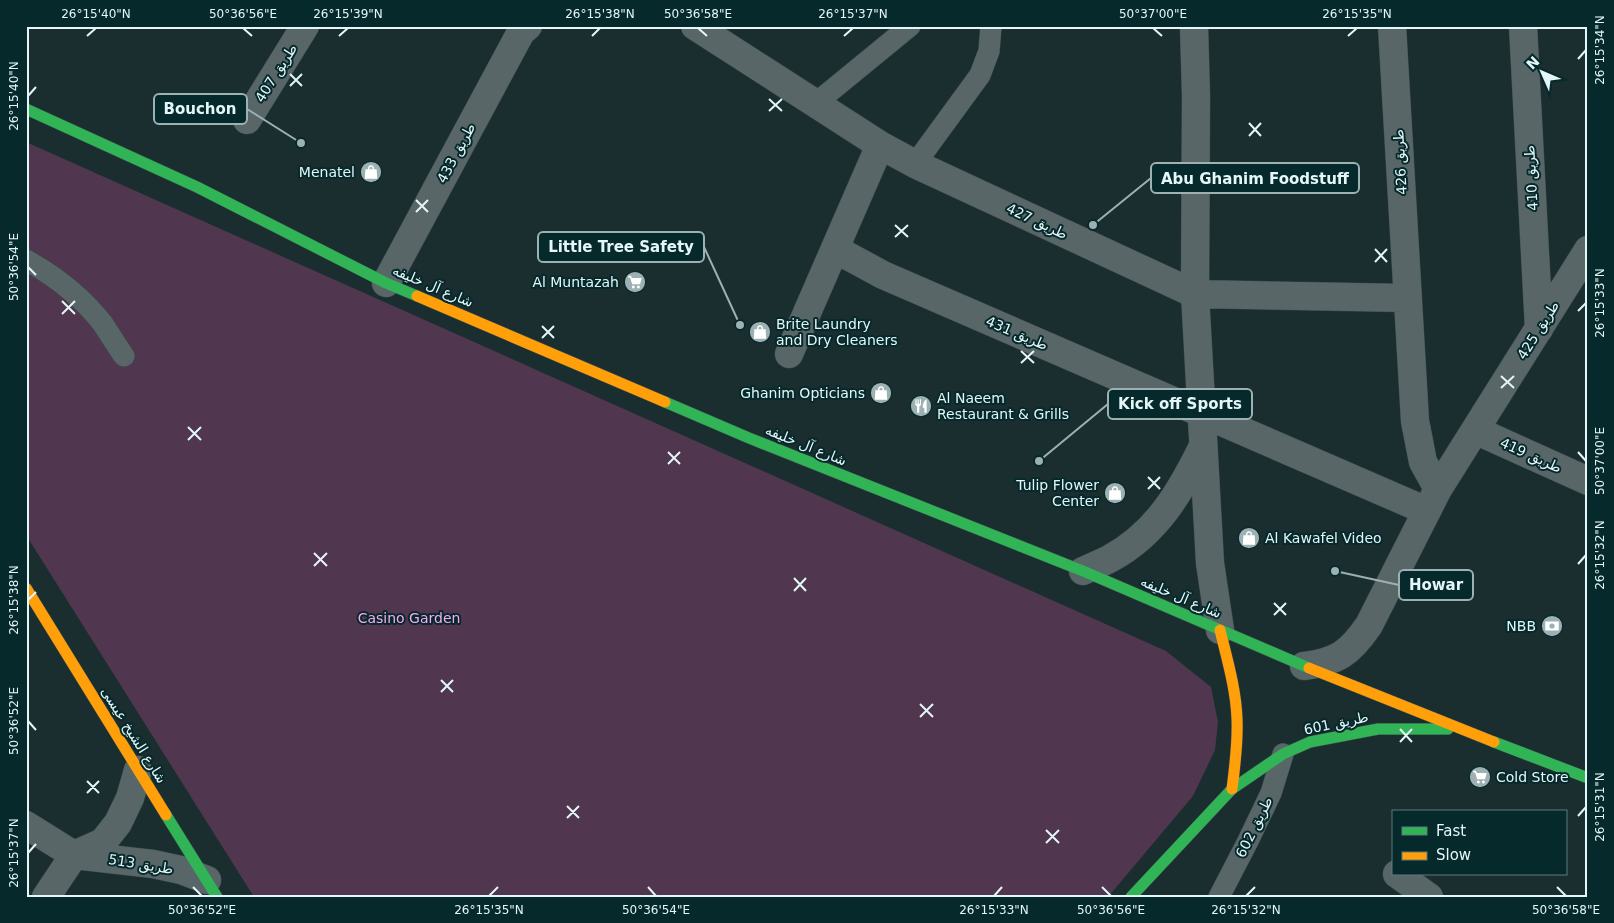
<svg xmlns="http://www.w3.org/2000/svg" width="1614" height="923" font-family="'DejaVu Sans',Cairo,sans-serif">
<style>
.green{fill:#50374f}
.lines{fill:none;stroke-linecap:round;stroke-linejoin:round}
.lane-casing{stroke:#3b494b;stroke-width:22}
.street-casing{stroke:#3b494b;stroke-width:29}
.fast-casing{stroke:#3b494b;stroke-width:12}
.slow-casing{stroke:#3b494b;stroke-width:12}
.lane{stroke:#586668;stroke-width:21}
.street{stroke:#586668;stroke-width:28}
.fast{stroke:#30b455;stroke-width:11}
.slow{stroke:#ff9f0a;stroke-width:11}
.ticks{fill:none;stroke:#e4f6f8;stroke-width:2}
.labels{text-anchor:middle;stroke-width:4;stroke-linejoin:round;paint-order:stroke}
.street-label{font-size:14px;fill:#e4f6f8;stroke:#06292c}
.poi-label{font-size:14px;fill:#e4f6f8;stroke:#06292c;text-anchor:end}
.park-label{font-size:14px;fill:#fba9f1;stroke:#06292c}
.leader{fill:none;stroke:#9db0b2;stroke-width:2}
.callout-dot{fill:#9db0b2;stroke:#06292c;stroke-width:2}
.callout{fill:#06292c;stroke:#9db0b2;stroke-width:2}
.callout-label{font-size:15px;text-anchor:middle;font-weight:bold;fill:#e4f6f8}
.neatline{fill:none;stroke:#e4f6f8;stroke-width:2}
.ticks-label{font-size:12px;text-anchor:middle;fill:#e4f6f8}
</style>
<rect width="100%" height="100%" fill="#1a2d2f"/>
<path class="green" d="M26 142 1166 651 1211 687 1218 722 1215 750 1193 796 1108 897H254L26 535Z"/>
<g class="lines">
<g class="lane-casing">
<path id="lane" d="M816 103 910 26
M915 164 980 75 989 51 991 26
M26 260C55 276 83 298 103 324 110 335 117 346 124 356
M1219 897 1248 841 1271 793 1283 754"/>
</g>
<g class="street-casing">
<path id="street" d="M695 26 880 145 915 164 1195 294 1407 298
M1194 26 1196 96 1195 294 1210 563 1220 630
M1392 26 1415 421 1423 462 1438 489
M1523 26 1539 329
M247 120 305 26
M835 249 883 275 1427 511
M386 283 521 32 528 26
M789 354 880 145
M1475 430 1588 481
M1083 571C1092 567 1102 563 1111 558 1157 533 1181 491 1203 446
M1304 666C1337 662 1350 653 1369 625L1438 489 1588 250
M26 825 74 855 153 864 181 870 207 880
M1397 874 1429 897
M46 897 74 855 103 842 118 823 130 798 138 770"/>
</g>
<g class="fast-casing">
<path id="fast" d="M26 109 197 187 386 283 417 296
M665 402 749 438 1083 571 1309 668
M1494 742 1588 778
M166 815 217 897
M1131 897 1232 789 1283 754 1310 742 1378 729H1448"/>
</g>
<g class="slow-casing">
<path id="slow" d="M417 296 665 402
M26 588 166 815
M1220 630C1227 659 1236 689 1237 719 1238 742 1235 766 1232 789
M1309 668 1494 742"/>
</g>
<use href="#lane" class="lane"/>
<use href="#street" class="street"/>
<use href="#fast" class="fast"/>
<use href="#slow" class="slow"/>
</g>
<path class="ticks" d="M243 28 252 36M698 28 707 36M1153 28 1162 36M87 36 96 28M339 36 348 28M592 36 600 28M844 36 853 28M1348 36 1357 28M1578 59 1586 50M290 74 302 86M290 86 302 74M28 96 36 87M769 99 782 111M769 111 782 99M1249 123 1261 136M1249 136 1261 123M416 200 428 212M416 212 428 200M895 225 908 237M895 237 908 225M1375 249 1387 262M1375 262 1387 249M28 267 36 275M62 301 75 314M1578 311 1586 303M62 314 75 301M542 326 554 338M542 338 554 326M1021 351 1034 363M1021 363 1034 351M1501 376 1514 388M1501 388 1514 376M188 427 201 440M188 440 201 427M668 452 680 464M1578 452 1586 461M668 464 680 452M1148 477 1160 489M1148 489 1160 477M314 553 327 566M1578 564 1586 555M314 566 327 553M794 578 806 591M794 591 806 578M28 600 36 592M1274 603 1286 615M1274 615 1286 603M441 680 453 692M441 692 453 680M920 704 933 717M920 717 933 704M28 721 36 730M1400 729 1412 742M1400 742 1412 729M87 781 99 793M87 793 99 781M567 806 579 818M1578 816 1586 807M567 818 579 806M1046 830 1059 843M1046 843 1059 830M28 853 36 844M193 887 202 896M648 887 656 896M1102 887 1111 896M1557 887 1566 896M489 896 498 887M994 896 1002 887M1246 896 1255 887"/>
<defs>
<g id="shop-disc" transform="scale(1.125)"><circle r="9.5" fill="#9db0b2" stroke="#06292c"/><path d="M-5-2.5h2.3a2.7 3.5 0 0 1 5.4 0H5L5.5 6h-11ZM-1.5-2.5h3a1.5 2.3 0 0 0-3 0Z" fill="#fff"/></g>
<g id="supermarket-disc" transform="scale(1.125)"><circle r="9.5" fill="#9db0b2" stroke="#06292c"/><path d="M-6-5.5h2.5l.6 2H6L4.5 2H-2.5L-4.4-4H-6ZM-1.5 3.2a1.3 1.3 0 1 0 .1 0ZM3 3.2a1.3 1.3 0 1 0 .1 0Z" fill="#fff"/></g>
<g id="restaurant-disc" transform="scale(1.125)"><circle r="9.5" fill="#9db0b2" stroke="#06292c"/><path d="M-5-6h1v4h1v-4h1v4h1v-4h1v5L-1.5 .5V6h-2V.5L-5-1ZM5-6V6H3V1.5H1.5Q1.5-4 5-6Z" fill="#fff"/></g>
<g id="bank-disc" transform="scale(1.125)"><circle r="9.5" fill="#9db0b2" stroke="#06292c"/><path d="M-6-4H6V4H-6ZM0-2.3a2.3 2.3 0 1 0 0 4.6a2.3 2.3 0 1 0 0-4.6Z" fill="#fff"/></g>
</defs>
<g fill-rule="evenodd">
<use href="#shop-disc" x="371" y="172"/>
<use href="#supermarket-disc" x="635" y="282"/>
<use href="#shop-disc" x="760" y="332"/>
<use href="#shop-disc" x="881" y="393"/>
<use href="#restaurant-disc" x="921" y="406"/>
<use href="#shop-disc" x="1115" y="493"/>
<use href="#shop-disc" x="1249" y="538"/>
<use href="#bank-disc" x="1552" y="626"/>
<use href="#supermarket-disc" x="1480" y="777"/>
</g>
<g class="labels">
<g class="street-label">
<text transform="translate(276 73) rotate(-58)" y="5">طريق 407</text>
<text transform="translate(456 153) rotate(-62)" y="5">طريق 433</text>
<text transform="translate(1400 162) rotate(-93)" y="5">طريق 426</text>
<text transform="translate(1531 178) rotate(-93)" y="5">طريق 410</text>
<text transform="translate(1037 221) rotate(25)" y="5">طريق 427</text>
<text transform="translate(433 286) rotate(23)" y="5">شارع آل خليفه</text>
<text transform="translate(1538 330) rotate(-58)" y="5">طريق 425</text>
<text transform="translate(1017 333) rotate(23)" y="5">طريق 431</text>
<text transform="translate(806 445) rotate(22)" y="5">شارع آل خليفه</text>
<text transform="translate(1531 455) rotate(24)" y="5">طريق 419</text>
<text transform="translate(1181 597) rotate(23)" y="5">شارع آل خليفه</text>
<text transform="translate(1336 723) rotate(-12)" y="5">طريق 601</text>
<text transform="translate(134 735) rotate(58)" y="5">شارع الشيخ عيسى</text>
<text transform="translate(1254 827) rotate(-64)" y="5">طريق 602</text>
<text transform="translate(141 864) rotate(9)" y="5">طريق 513</text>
</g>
<g class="poi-label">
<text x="355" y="177">Menatel</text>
<text x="619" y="287">Al Muntazah</text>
<text x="776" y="329" text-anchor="start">Brite Laundry<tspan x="776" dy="16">and Dry Cleaners</tspan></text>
<text x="865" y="398">Ghanim Opticians</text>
<text x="937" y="403" text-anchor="start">Al Naeem<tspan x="937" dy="16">Restaurant &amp; Grills</tspan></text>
<text x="1099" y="490">Tulip Flower<tspan x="1099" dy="16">Center</tspan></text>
<text x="1265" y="543" text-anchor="start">Al Kawafel Video</text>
<text x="1536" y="631">NBB</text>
<text x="1496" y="782" text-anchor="start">Cold Store</text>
</g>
<g class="park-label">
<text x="409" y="623">Casino Garden</text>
</g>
</g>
<path class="leader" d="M301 143L247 109M1093 225L1151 178M740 325L704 247M1039 461L1108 404M1335 571L1399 585"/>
<g class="callout-dot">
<circle cx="301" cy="143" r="5"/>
<circle cx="1093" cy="225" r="5"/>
<circle cx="740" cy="325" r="5"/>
<circle cx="1039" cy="461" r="5"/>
<circle cx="1335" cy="571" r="5"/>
</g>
<g class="callout">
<rect x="154" y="94" width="93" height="30" rx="5"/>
<rect x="1151" y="163" width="208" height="30" rx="5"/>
<rect x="538" y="232" width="166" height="30" rx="5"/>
<rect x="1108" y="389" width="144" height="30" rx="5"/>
<rect x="1399" y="570" width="74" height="30" rx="5"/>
</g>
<g class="callout-label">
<text x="200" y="114">Bouchon</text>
<text x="1255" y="184">Abu Ghanim Foodstuff</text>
<text x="621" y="252">Little Tree Safety</text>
<text x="1180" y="409">Kick off Sports</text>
<text x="1436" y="590">Howar</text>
</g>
<rect width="1614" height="923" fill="none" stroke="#06292c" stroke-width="55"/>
<rect x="1392" y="810" width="175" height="65" fill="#06292c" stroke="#5f7b7e"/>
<rect x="1402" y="827" width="25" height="8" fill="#30b455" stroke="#5f7b7e"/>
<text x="1436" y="836" font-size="15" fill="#e4f6f8">Fast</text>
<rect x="1402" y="852" width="25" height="8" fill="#ff9f0a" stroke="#5f7b7e"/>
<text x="1436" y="860" font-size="15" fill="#e4f6f8">Slow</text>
<g transform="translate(1542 72) rotate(315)" stroke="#06292c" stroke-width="4" paint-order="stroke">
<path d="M0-4L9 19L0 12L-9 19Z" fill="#e4f6f8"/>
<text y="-8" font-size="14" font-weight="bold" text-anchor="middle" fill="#e4f6f8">N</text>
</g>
<rect x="28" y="28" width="1558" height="868" class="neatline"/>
<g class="ticks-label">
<text x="96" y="18">26°15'40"N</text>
<text x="243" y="18">50°36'56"E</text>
<text x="348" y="18">26°15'39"N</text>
<text x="600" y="18">26°15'38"N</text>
<text x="698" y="18">50°36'58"E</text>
<text x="853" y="18">26°15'37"N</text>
<text x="1153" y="18">50°37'00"E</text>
<text x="1357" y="18">26°15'35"N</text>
<text transform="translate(1600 50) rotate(-90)" y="4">26°15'34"N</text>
<text transform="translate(14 96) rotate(-90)" y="4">26°15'40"N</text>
<text transform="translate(14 267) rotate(-90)" y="4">50°36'54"E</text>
<text transform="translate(1600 303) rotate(-90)" y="4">26°15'33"N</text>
<text transform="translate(1600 461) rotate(-90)" y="4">50°37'00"E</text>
<text transform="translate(1600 555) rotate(-90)" y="4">26°15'32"N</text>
<text transform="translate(14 600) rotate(-90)" y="4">26°15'38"N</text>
<text transform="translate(14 721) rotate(-90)" y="4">50°36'52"E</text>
<text transform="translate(1600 807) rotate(-90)" y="4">26°15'31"N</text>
<text transform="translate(14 853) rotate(-90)" y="4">26°15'37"N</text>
<text x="202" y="914">50°36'52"E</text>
<text x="489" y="914">26°15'35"N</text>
<text x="656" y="914">50°36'54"E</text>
<text x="994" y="914">26°15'33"N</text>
<text x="1111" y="914">50°36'56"E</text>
<text x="1246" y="914">26°15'32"N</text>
<text x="1566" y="914">50°36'58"E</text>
</g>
</svg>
